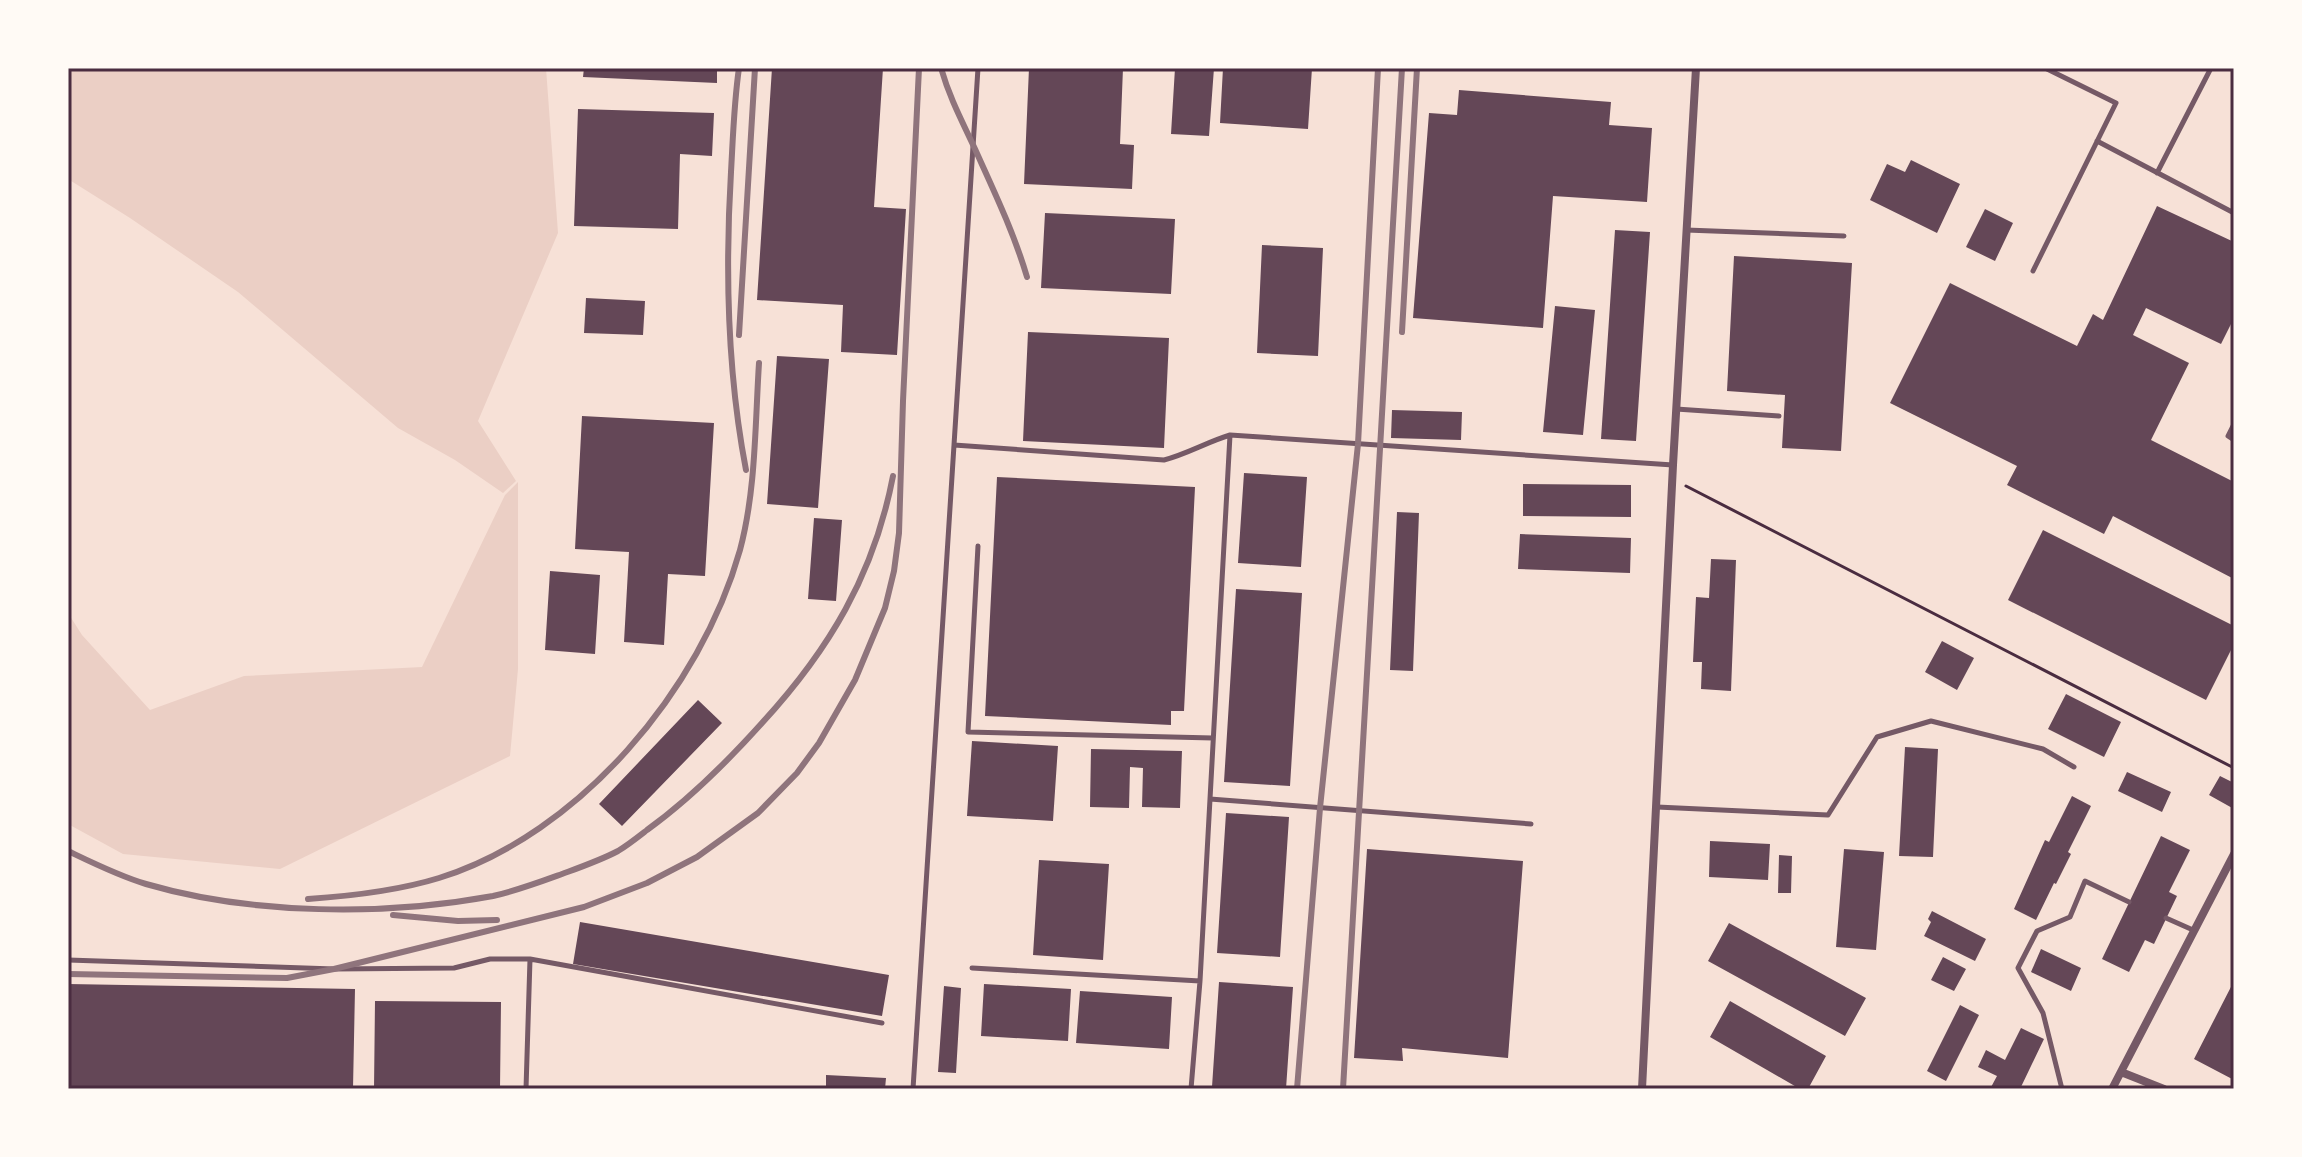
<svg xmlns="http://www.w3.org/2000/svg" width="2302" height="1157" font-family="'PT Sans',sans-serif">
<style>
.green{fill:#ebcfc5}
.building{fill:#644757}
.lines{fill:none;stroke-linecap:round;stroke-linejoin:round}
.path{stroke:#4a2c40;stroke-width:3}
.service{stroke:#755966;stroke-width:5}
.minor{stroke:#755966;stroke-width:8}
.rail{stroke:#8f747c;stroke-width:6}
.neatline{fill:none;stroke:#4a2c40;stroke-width:3}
</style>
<rect width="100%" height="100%" fill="#f7e1d7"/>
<path class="green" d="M68 68H546L558 233 478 421 516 481 503 493 455 460 398 428 238 292 130 218 68 179Z
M518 482V669L510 756 280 869 123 854 68 824V613L82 635 150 710 244 676 422 667 505 495Z"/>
<path class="building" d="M584 68H717V83L583 77Z
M772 68H883L874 207 906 209 897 355 841 352 843 305 757 300Z
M1029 68H1123L1120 144 1134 145 1132 189 1024 184Z
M1175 68H1214L1209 136 1171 134Z
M1223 68H1312L1308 129 1220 123Z
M1459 90 1611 102 1609 125 1652 128 1647 202 1553 196 1543 328 1413 318 1429 113 1457 115Z
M578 109 714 113 712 156 680 154 678 229 574 226Z
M1911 160 1960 184 1937 233 1870 200 1887 164 1905 172Z
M2157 206 2234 242V318L2221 344 2146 308 2133 335 2189 363 2151 440 2234 482V579L2113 516 2104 534 2007 485 2017 466 1890 403 1950 283 2077 346 2093 314 2103 320Z
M1985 209 2013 223 1995 261 1966 247Z
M1045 213 1175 219 1171 294 1041 288Z
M1615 230 1650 232 1636 441 1601 439Z
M1262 245 1323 248 1318 356 1257 353Z
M1734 256 1852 263 1841 451 1782 448 1785 395 1727 391Z
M586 298 645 301 643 335 584 333Z
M1555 306 1595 310 1583 435 1543 432Z
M1028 332 1169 338 1164 448 1023 441Z
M777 356 829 359 818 508 767 504Z
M1392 410 1462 412 1461 440 1391 438Z
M582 416 714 423 705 576 668 574 664 645 624 642 629 552 575 549Z
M1244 473 1307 477 1301 567 1238 563Z
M997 477 1195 487 1184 711H1171V725L985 716Z
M1523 484 1631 485V517L1523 516Z
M1397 512 1419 513 1413 671 1390 670Z
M814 518 842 520 836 601 808 599Z
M2043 530 2234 626V644L2206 700 2008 600Z
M1520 534 1631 538 1630 573 1518 569Z
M1711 559 1736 560 1731 691 1701 689 1702 662H1693L1696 597 1709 598Z
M550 571 600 575 595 654 545 650Z
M1236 589 1302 593 1290 786 1224 782Z
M1942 641 1974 658 1957 690 1925 672Z
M2066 694 2121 722 2104 757 2048 729Z
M698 700 722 723 622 826 599 804Z
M972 741 1058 746 1053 821 967 816Z
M1905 747 1938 749 1933 857 1899 856Z
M1091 749 1182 751 1180 808 1142 807 1143 768 1130 767 1129 808 1090 807Z
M2127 772 2171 792 2162 812 2118 791Z
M2220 776 2234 783V809L2209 795Z
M2072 796 2091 806 2068 852 2071 854 2056 884 2054 883 2036 920 2014 909 2045 840 2049 842Z
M1226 813 1289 817 1280 957 1217 953Z
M2161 836 2190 850 2169 892 2177 896 2154 944 2145 940 2129 972 2102 959Z
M1710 841 1770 844 1768 880 1709 877Z
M1367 849 1523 861 1508 1058 1402 1048 1403 1061 1354 1058Z
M1844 849 1884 852 1876 950 1836 947Z
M1779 855 1792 856 1791 893H1778Z
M1039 860 1109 864 1103 960 1033 955Z
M1932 911 1986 939 1975 961 1924 936 1931 922 1928 919Z
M580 922 889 975 882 1016 573 964Z
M1729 923 1866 998 1845 1036 1708 961Z
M2041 949 2081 968 2071 991 2031 972Z
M1943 957 1966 969 1954 991 1931 980Z
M2234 981V1080L2194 1059Z
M1219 982 1293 987 1286 1089 1212 1087Z
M68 984 355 989 353 1089H68Z
M984 984 1071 989 1068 1041 981 1036Z
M944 986 961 988 956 1073 938 1072Z
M1080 991 1172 997 1169 1049 1076 1043Z
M375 1001 501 1002 500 1089H374Z
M1730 1001 1826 1056 1808 1089H1800L1710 1037Z
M1960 1005 1979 1015 1946 1081 1927 1071Z
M2021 1028 2044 1039 2020 1089H1990L1997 1076 1978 1067 1986 1050 2005 1060Z
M826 1075 886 1078 885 1089H826Z"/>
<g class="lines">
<path class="path" d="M1686 486 2234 768"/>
<path class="service" d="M2097 141 2234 213
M2157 173 2211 68
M1686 230 1844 236
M2033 271 2116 103 2045 68
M1676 409 1779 416
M2234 424 2228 436 2234 440
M954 445 1164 460C1187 454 1207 442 1230 435L1673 465
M978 546 968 732 1213 738
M1210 799 1531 824
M1657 807 1828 815 1877 737 1931 721 2043 749 2074 767
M2166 918 2193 930
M68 960 334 969 454 968 490 959H530L882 1023
M972 968 1200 981
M526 1089 530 959
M913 1089 978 68
M1191 1089 1200 981 1230 435
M2062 1089 2043 1013 2018 968 2037 931 2070 917 2085 881 2129 902"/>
<path class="minor" d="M2121 1072 2164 1089
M1642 1089 1673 465 1696 68
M2112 1089 2234 854"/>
<path class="rail" d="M739 68C734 102 733 137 731 172 725 272 727 371 746 470
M941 68C950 99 962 121 975 149 994 191 1014 233 1027 277
M1402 332 1417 68
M739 335 755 68
M68 851C93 863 119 876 146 884 252 915 385 916 493 896 516 891 540 882 562 874 581 867 601 860 618 851 628 845 638 837 647 830 690 799 727 762 762 723 829 650 874 575 893 476
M308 899C352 896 397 891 439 878 580 834 701 689 740 550 756 490 755 425 759 363
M393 915 458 921 497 920
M68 974 287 978 334 969 584 907 647 883 697 857 758 813 797 773 819 743 855 680 885 608 894 571 899 533 903 401 919 68
M1297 1089 1320 808 1358 444 1378 68
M1343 1089 1402 68"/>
</g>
<rect width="2302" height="1157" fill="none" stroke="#fffaf5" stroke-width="140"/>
<rect x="70" y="70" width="2162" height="1017" class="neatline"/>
</svg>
